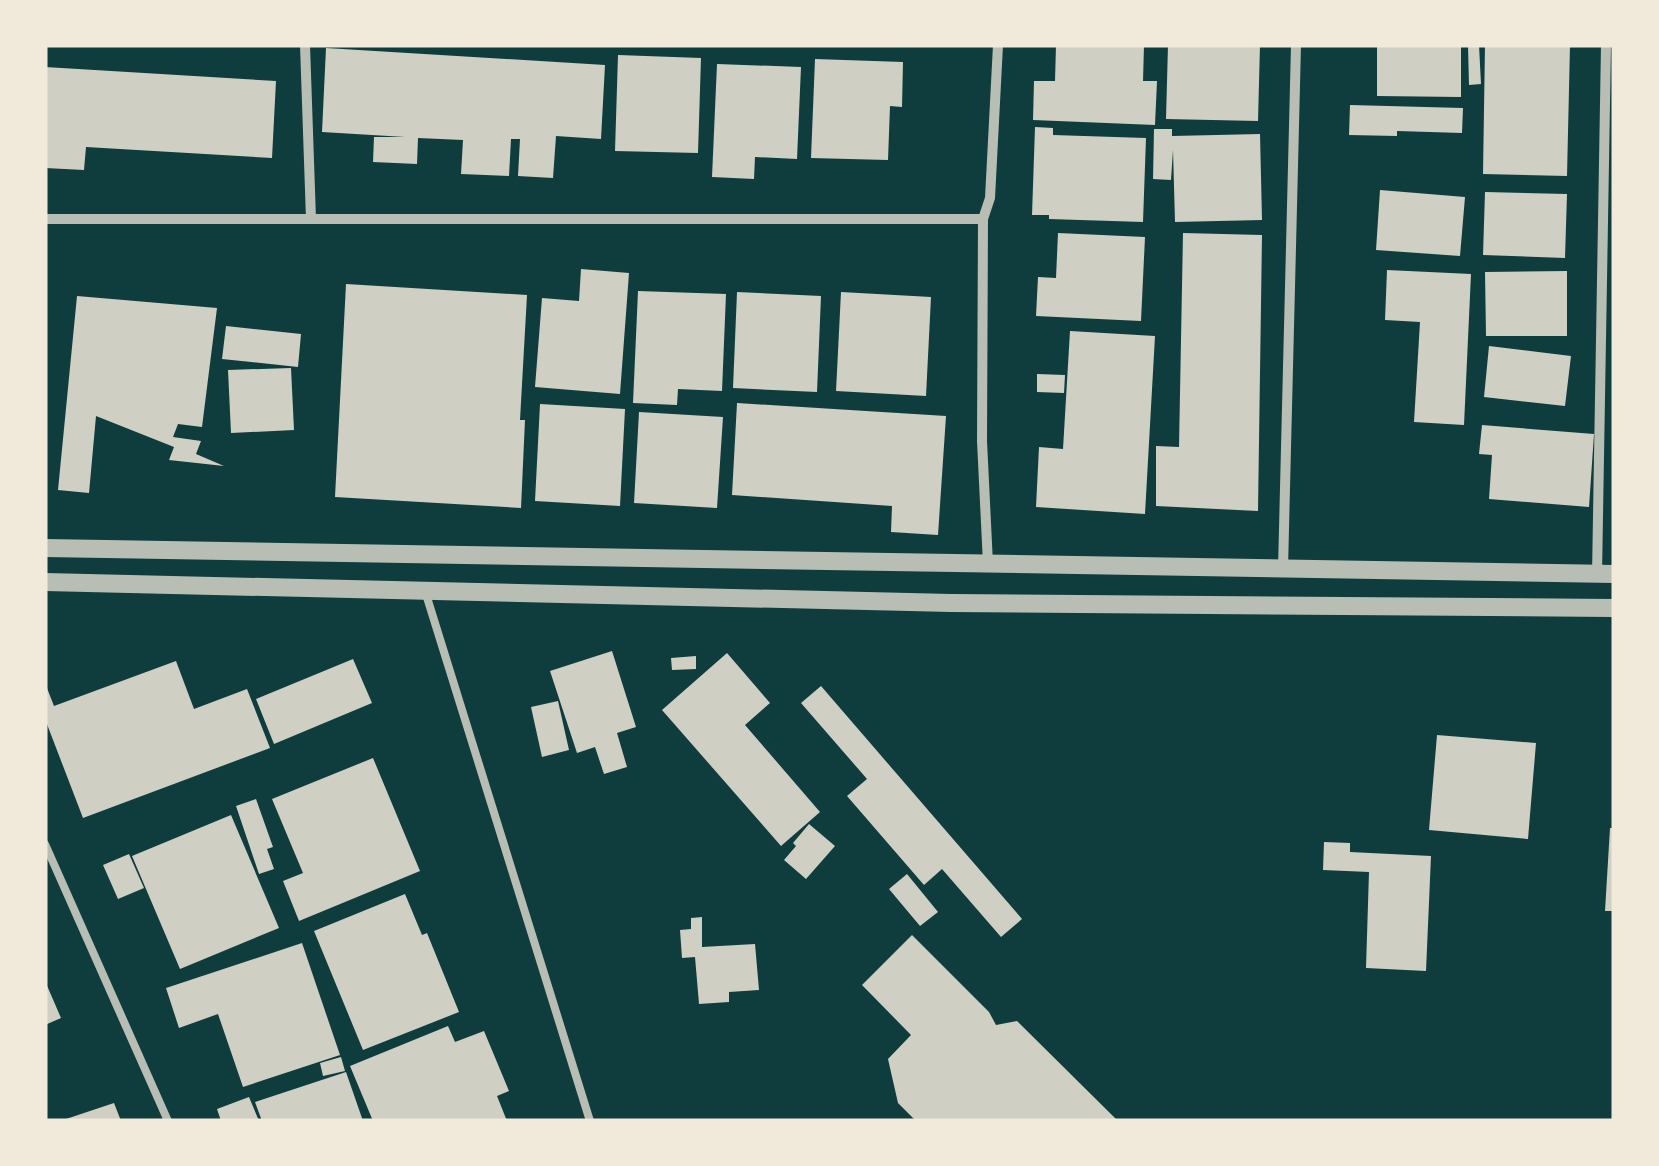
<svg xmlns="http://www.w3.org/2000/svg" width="1659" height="1166" font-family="'Noto Sans',sans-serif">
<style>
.building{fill:#cfcfc3}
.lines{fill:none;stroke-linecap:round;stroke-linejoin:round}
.service{stroke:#b8beb3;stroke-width:8}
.minor{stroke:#b8beb3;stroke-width:10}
.tertiary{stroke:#b8beb3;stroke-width:18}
</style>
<rect width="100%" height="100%" fill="#0f3d3e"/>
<path class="building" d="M1056 45H1144L1143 81H1157L1155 125 1033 120 1034 81H1055Z
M1168 45H1260L1258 121 1166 119Z
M1377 45H1461V97L1377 96Z
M1468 45H1479L1481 84 1469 85Z
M1485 45H1570L1567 176 1483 174Z
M326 48 605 65 601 139 556 136 553 178 518 176 520 139H511L509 176 461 174 463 140 418 138 417 164 373 162 374 137H405L322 132Z
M618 55 701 58 698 153 615 151Z
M815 59 903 62 902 107 890 106 888 160 811 158Z
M717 64 801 67 797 159 755 157 754 179 712 177Z
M45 67 276 81 272 158 86 147 84 170 45 168Z
M1350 105 1463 108 1462 133 1397 131V136L1349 135Z
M1035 127 1053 128V135L1146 138 1143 222 1049 219V215H1032Z
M1154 129H1172V136L1260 134 1262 220 1175 222 1173 150 1171 180 1153 179Z
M1380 190 1465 197 1460 256 1376 250Z
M1485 192 1567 194 1565 258 1483 255Z
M1058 233 1145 237 1141 321 1036 316 1038 277 1056 278Z
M1183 233 1262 235 1258 511 1156 506V446L1179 447Z
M581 269 629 273 620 394 535 387 542 298 579 301Z
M1387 270 1471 274 1464 425 1414 422 1420 322 1385 320Z
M1567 271V336H1486L1485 272Z
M346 284 527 295 520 420H525L521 508 335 497Z
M638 291 726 294 722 391 678 389 677 405 633 403Z
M737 292 821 296 817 392 733 388Z
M841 292 931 297 926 396 836 391Z
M77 296 217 308 202 427 178 424 173 437 201 441 196 454 224 466 169 460 174 447 96 416 89 493 58 490Z
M226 326 301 334 298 367 222 359Z
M1070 331 1155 336 1145 514 1036 507 1039 447 1063 449Z
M1489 346 1571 356 1565 406 1484 397Z
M291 368 294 430 231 433 228 370Z
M1037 374 1065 375 1064 393 1037 392Z
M737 403 946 416 938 535 891 532 892 506 732 495Z
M540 404 625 409 620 506 535 501Z
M639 412 723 417 717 508 634 503Z
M1482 425 1594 434 1589 507 1489 499 1492 455 1479 454Z
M612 651 636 727 617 733 627 767 604 774 595 747 577 753 550 671Z
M727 653 770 703 745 725 820 812 781 846 662 710Z
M696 656V669L672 670 671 658Z
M353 659 372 703 274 744 256 699Z
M176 661 194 709 247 689 270 748 83 818 45 719V683L54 706Z
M821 686 1022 919 1001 937 942 869 924 885 847 796 867 779 801 703Z
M558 701 569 750 542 757 531 707Z
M1437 735 1536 743 1528 839 1429 830Z
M373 758 420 871 299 921 283 881 303 873 272 799Z
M256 799 273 847 267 849 274 869 259 874 236 806Z
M231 815 279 928 180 969 132 856Z
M809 824 835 846 806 879 784 860 796 846 793 843Z
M1610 828H1614V911H1605Z
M1324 842 1350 843V852L1431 856 1426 971 1366 968 1369 872 1323 870Z
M129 854 144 888 118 899 103 865Z
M907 874 938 912 920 926 889 889Z
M405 894 422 935 427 933 459 1012 363 1050 314 931Z
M702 917V947L755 944 759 990 729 992V1002L699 1004 695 957 682 958 680 930 691 929V918Z
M912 935 989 1012 996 1025 1017 1021 1118 1121H916L898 1103 888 1059 911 1035 862 985Z
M302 943 340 1055 243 1087 218 1014 179 1028 166 988Z
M45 981 61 1018 45 1025Z
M448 1026 455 1042 484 1031 509 1091 497 1096 507 1121H373L350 1066Z
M341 1057 345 1071 323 1076 320 1063Z
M346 1072 363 1121H262L255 1102Z
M249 1097 259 1121H221L217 1109Z
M114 1103 121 1121H63V1120Z"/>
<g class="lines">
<path class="service" d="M425 591 590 1121
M45 844 168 1121"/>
<path class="minor" d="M305 45 311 219
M45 219H983
M988 564 982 441 983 219 990 198 998 45
M1283 569 1296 45
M1597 575 1606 45"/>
<path class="tertiary" d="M45 548 1614 574
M45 582 951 603 1614 608"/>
</g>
<rect width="1659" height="1166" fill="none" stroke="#f1e9da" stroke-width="95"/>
</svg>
